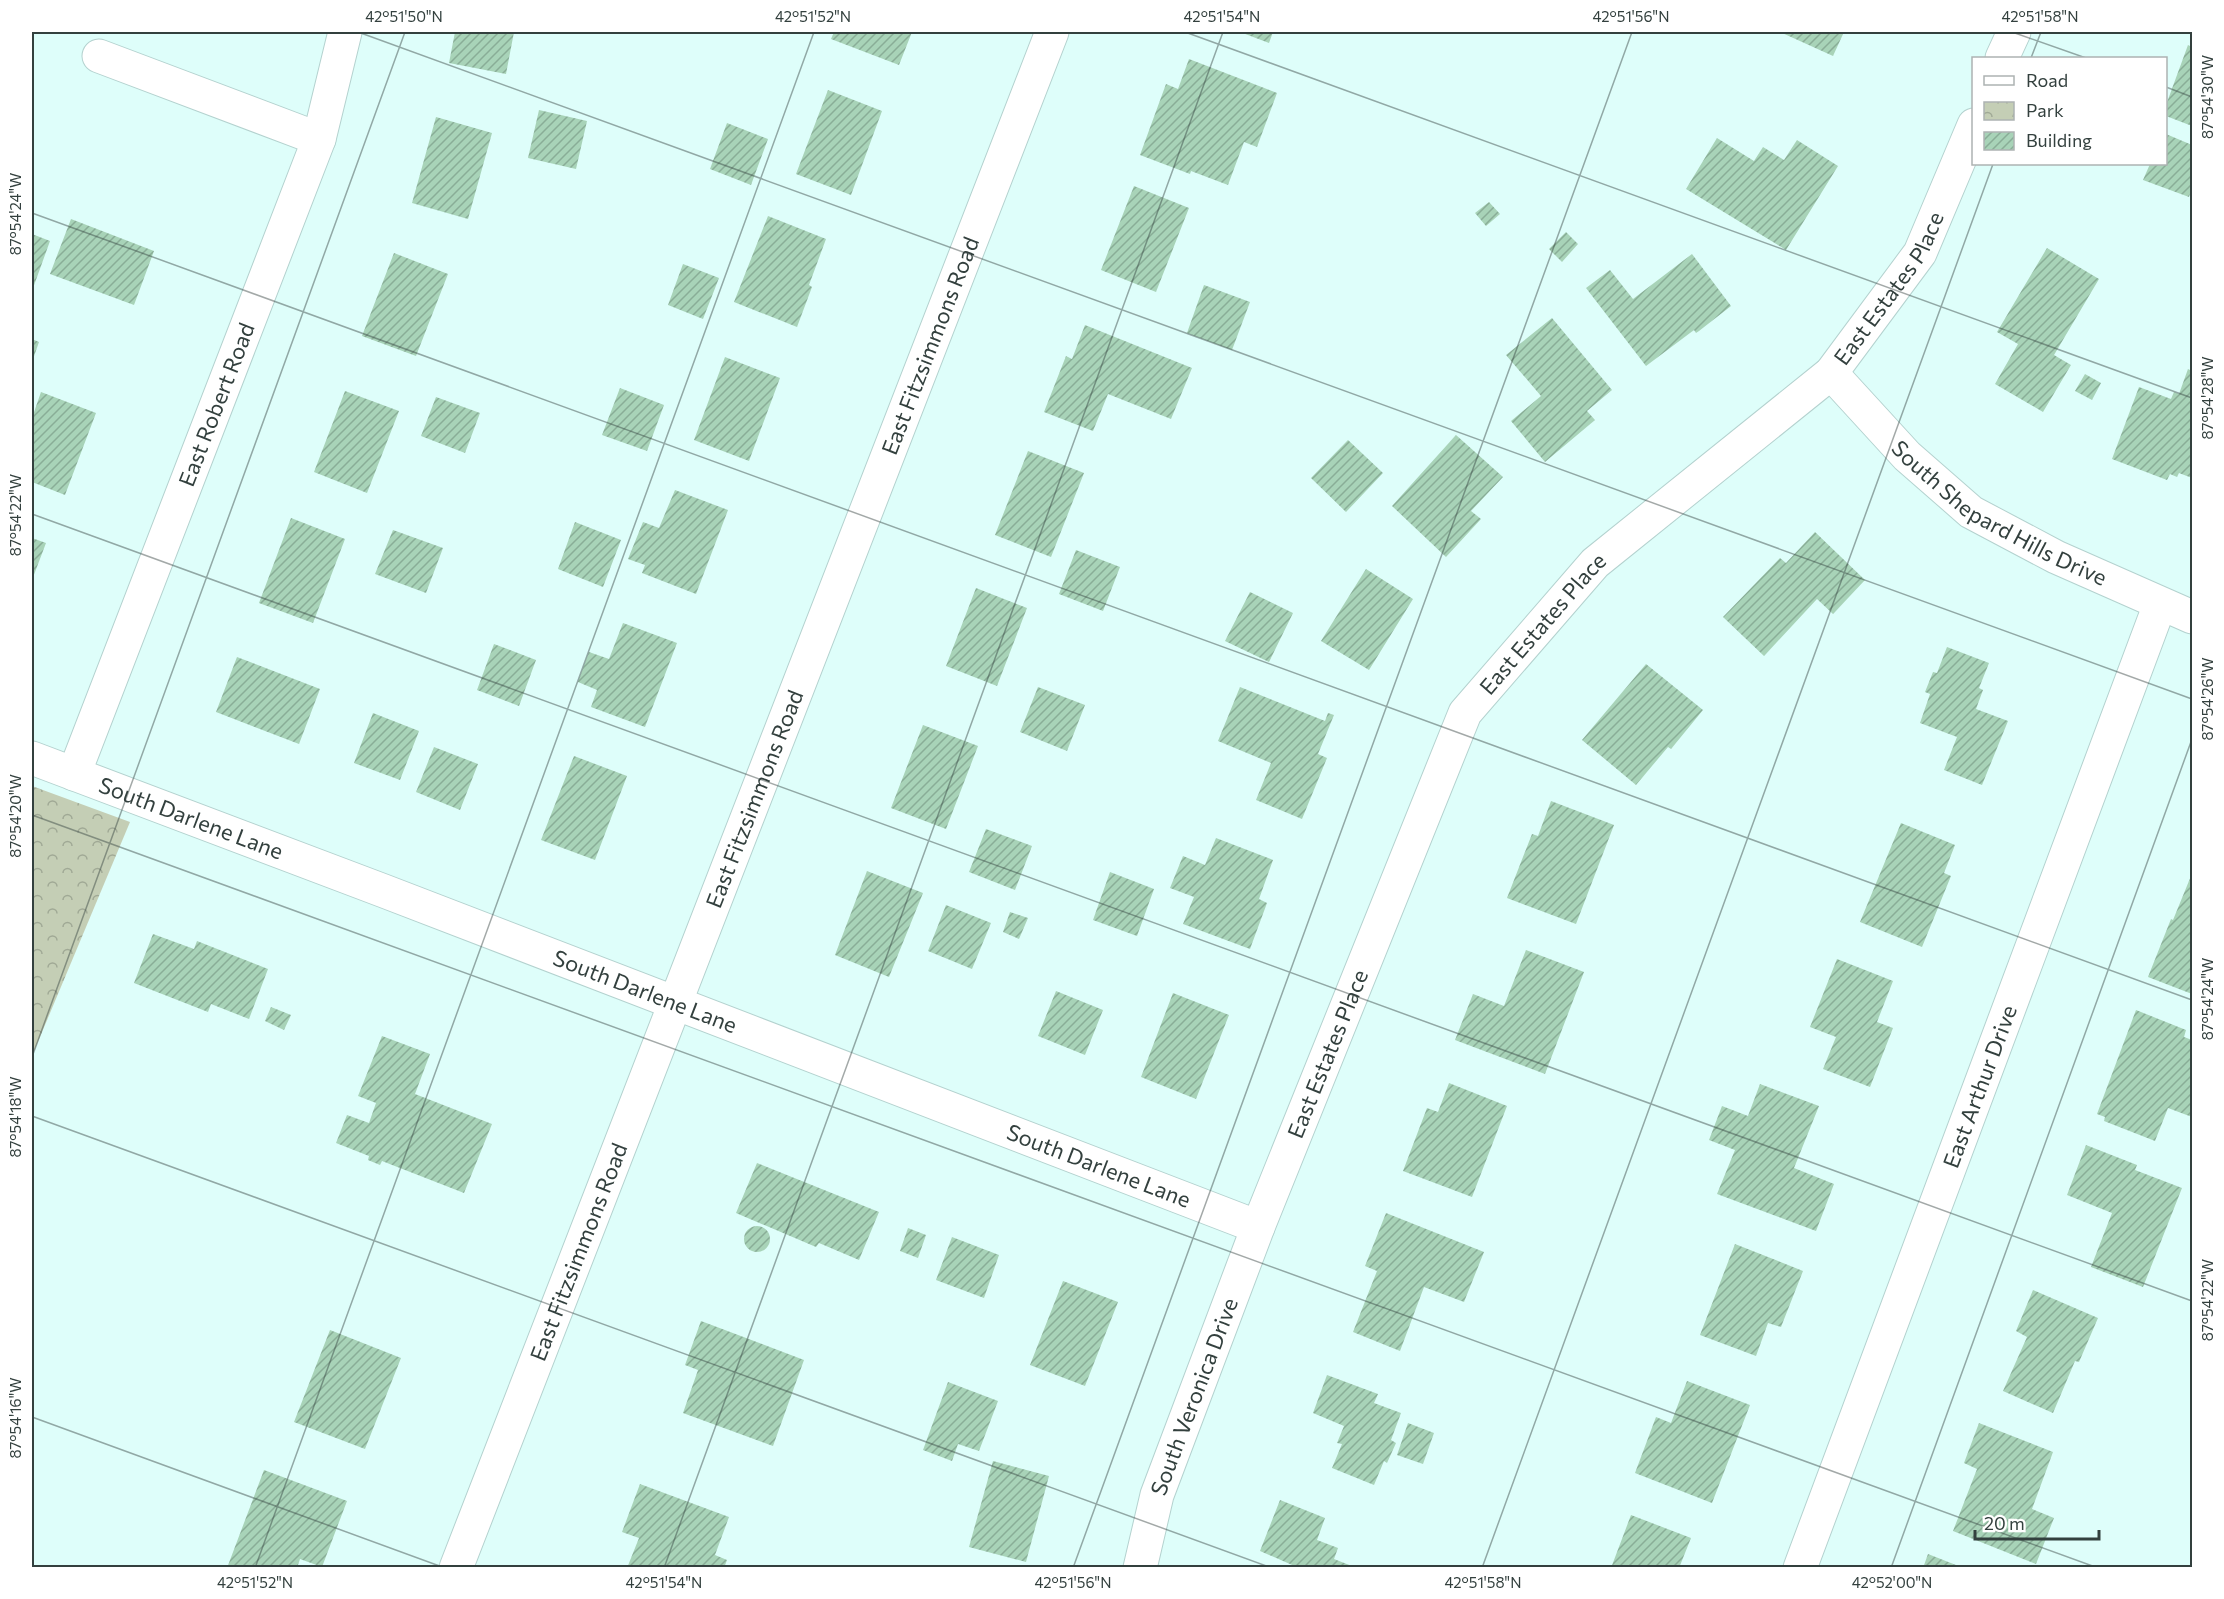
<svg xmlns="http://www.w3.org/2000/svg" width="2224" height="1599" font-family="Commissioner,sans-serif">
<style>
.park{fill:url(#park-crowns)}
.building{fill:url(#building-hatch)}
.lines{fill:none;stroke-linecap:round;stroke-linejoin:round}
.minor-casing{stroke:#b4d2cf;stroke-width:35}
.minor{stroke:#fff;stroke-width:33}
.ticks{fill:none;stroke:#33403e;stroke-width:1.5;stroke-opacity:0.45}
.labels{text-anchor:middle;stroke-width:4.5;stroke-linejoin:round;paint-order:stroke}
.street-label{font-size:22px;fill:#33403e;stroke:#fff}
.neatline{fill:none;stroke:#33403e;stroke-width:2}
.ticks-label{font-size:15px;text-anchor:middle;fill:#33403e}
</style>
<defs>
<pattern id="park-crowns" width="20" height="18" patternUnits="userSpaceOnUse" patternTransform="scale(1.5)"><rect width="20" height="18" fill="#c4ceb5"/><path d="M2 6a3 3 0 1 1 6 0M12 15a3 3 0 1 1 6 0" fill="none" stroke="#a0a995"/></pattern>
<pattern id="building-hatch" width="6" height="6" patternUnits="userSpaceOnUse" patternTransform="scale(1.5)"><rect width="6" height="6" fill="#a8d3b8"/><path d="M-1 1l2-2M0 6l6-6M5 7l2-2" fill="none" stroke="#89ad97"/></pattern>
</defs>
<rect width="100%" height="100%" fill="#defefa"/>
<path class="park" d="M32 786 130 822 32 1056Z"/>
<path class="building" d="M455 32H514L506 74 449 63Z
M834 32H912L899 65 831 39Z
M1240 32H1273L1269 43Z
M1780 32H1844L1833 56Z
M2188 45 2192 47V126L2166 116V105Z
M1189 59 1277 93 1257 147 1244 142 1228 185 1191 171 1190 174 1140 155 1166 84 1178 89Z
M828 90 882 111 851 195 796 174Z
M539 110 587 121 576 169 528 158Z
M436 117 492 133 468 219 412 203Z
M727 123 768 139 751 185 710 169Z
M2166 134 2192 145V188L2189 197 2143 180 2150 164H2166Z
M1717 138 1754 161 1763 147 1784 160 1797 140 1838 166 1786 250 1686 189Z
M1134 186 1189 208 1156 292 1101 270Z
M1489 202 1500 214 1486 226 1475 213Z
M768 216 826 239 809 285 812 287 797 327 734 302Z
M71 219 154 251 134 305 50 274Z
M1566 232 1578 244 1562 262 1549 249Z
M32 234 50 241 32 291Z
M2047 248 2099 279 2054 355 2071 365 2043 412 1995 384 2018 344 1997 332Z
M394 253 448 274 416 356 362 336Z
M1692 254 1731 306 1699 331 1696 333 1694 330 1646 366 1586 288 1610 270 1633 299Z
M683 264 719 278 703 319 668 305Z
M1204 285 1250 302 1232 350 1187 333Z
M1552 318 1612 390 1587 411 1595 420 1545 462 1511 421 1541 396 1506 355Z
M1085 325 1192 368 1171 419 1108 394 1093 431 1044 412 1066 356 1072 359Z
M32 339 39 342 32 362Z
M725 357 780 378 749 461 694 440Z
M2188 369 2192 371V478L2179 473 2177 477 2170 474 2167 480 2112 459 2139 387 2171 399 2174 392 2179 394Z
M2085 374 2101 383 2092 400 2075 391Z
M620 388 664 405 647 451 602 435Z
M345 391 399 411 367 493 314 472Z
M41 392 96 413 65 495 32 482V418Z
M436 397 480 413 465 453 421 436Z
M1456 435 1503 477 1471 511 1481 519 1446 557 1392 506Z
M1348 440 1383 473 1346 512 1311 478Z
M1028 451 1084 473 1051 557 995 535Z
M675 490 728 510 696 594 642 573 645 565 628 559 643 522 659 528Z
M291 518 345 539 313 623 259 603Z
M575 522 621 540 603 587 558 569Z
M393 530 443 548 426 593 375 574Z
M1815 532 1865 580 1833 614 1817 599 1764 656 1723 617 1780 558 1786 563Z
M32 538 46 543 32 580Z
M1076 550 1120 567 1103 611 1059 594Z
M1366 569 1413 599 1369 670 1321 641Z
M976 588 1027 608 997 686 946 666Z
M1250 592 1293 613 1269 662 1225 641Z
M623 623 677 643 645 727 591 707 597 690 578 682 589 652 609 659Z
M494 644 536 660 519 706 477 690Z
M1947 647 1989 663 1979 688 1983 690 1976 709 2008 721 1982 785 1944 770 1957 737 1920 723 1930 694 1925 692 1933 672 1937 673Z
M237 657 320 689 299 744 216 712Z
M1646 664 1703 710 1671 749 1668 747 1636 785 1582 740Z
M1038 687 1085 705 1067 751 1020 732Z
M1240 687 1325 721 1328 713 1334 715 1318 754 1327 758 1302 819 1256 800 1271 763 1218 741Z
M373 713 419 731 400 780 354 763Z
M923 725 978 746 946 829 891 808Z
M434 747 478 764 460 810 416 792Z
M574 756 627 776 595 860 541 840Z
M1551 801 1614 825 1576 924 1507 898 1532 834 1538 836Z
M1901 823 1955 845 1944 873 1951 876 1922 947 1860 922Z
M986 829 1032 846 1015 890 969 872Z
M1216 838 1273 860 1259 899 1267 903 1250 949 1183 924 1194 897 1170 888 1183 856 1205 865Z
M867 871 923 893 889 977 835 955Z
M1110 872 1154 889 1137 936 1093 920Z
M2191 876 2192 877V994L2148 977 2171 919 2173 920Z
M946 905 991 923 972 969 928 951Z
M1010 912 1028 918 1019 939 1003 932Z
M153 934 194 949 197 941 268 969 249 1019 211 1004 208 1012 134 983Z
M1526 950 1584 972 1545 1074 1455 1040 1473 994 1504 1006Z
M1837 959 1893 981 1877 1022 1893 1028 1870 1087 1823 1069 1836 1037 1810 1027Z
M1056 991 1103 1010 1085 1055 1038 1036Z
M1173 993 1229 1015 1196 1099 1141 1077Z
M271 1007 291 1015 284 1030 265 1021Z
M2136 1010 2186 1030 2184 1037 2192 1040V1117L2168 1108 2155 1141 2104 1121 2105 1117 2097 1114Z
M382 1036 430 1054 415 1094 492 1124 464 1193 382 1161 380 1165 368 1160 369 1156 336 1143 347 1115 369 1123 376 1103 358 1096Z
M1449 1083 1507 1106 1472 1197 1403 1171 1427 1108 1438 1112Z
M1760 1084 1819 1106 1794 1168 1834 1184 1816 1231 1717 1194 1735 1150 1709 1140 1722 1106 1748 1116Z
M2086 1145 2137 1165 2135 1170 2182 1188 2143 1287 2091 1267 2112 1213 2067 1195Z
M757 1163 879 1212 859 1260 819 1243 816 1247 736 1213Z
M1386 1213 1484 1252 1464 1302 1424 1287 1400 1351 1353 1332 1377 1271 1365 1266Z
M744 1239a13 13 0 1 1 26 0a13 13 0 1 1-26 0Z
M908 1228 926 1235 918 1258 900 1251Z
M952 1237 999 1255 984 1298 936 1280Z
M1735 1244 1803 1271 1781 1327 1768 1323 1756 1356 1700 1335Z
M1063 1281 1118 1302 1085 1386 1030 1365Z
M2033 1290 2098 1318 2079 1362 2075 1361 2053 1413 2003 1391 2027 1337 2016 1331Z
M701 1321 804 1360 773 1446 683 1413 698 1370 685 1365Z
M330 1330 401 1358 365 1449 294 1422Z
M1327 1375 1378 1394 1374 1403 1401 1413 1391 1440 1396 1443 1387 1463 1384 1461 1374 1485 1332 1468 1342 1444 1337 1443 1344 1426 1313 1413Z
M1687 1381 1750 1405 1712 1503 1635 1473 1656 1417 1671 1423Z
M948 1382 998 1401 979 1451 958 1444 952 1461 923 1450Z
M1408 1423 1434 1433 1423 1464 1397 1455Z
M1979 1423 2053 1452 2032 1509 2054 1518 2036 1564 1953 1531 1977 1469 1964 1463Z
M993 1461 1049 1476 1026 1562 969 1547Z
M264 1470 347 1501 322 1567 300 1559 297 1568H227Z
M640 1484 729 1517 715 1555 727 1560 724 1568H627L639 1538 622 1532Z
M1280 1500 1325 1518 1317 1540 1338 1548 1334 1559 1357 1568H1299L1260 1551Z
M1631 1515 1691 1538 1679 1568H1611Z
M1928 1554 1961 1567V1568H1923Z"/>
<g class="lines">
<g class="minor-casing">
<g id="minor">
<path d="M99 56 319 139"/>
<path d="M2002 58 2014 32"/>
<path id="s1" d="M1831 373 1907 456 1971 512 2056 557 2192 617"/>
<path id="s2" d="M32 758 384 891 1258 1227"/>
<path id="s3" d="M74 774 319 139 345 32"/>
<path id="s4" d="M456 1568 1052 32"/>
<path id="s5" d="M1140 1568 1157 1495 1258 1227 1465 713 1595 563 1831 373 1920 253 1974 125"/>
<path id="s6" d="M1800 1568 2160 604"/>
</g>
</g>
<use href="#minor" class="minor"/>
</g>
<path class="ticks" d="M358 32 2192 699M1185 32 2192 398M2012 32 2086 58M2031 58 2041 32M2166 87 2192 97M32 213 2192 1000M32 514 2192 1301M32 815 2098 1568M32 1057 405 32M32 1116 1272 1568M32 1417 445 1568M255 1568 814 32M664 1568 1223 32M1073 1568 1632 32M1482 1568 1993 164M1891 1568 2192 739"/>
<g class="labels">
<g class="street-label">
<text dy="8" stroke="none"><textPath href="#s5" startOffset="1520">East Estates Place</textPath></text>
<text dy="8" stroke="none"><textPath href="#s4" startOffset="1311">East Fitzsimmons Road</textPath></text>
<text dy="8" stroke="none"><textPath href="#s3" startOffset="396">East Robert Road</textPath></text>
<text dy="8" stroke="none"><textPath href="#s1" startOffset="222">South Shepard Hills Drive</textPath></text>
<text dy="8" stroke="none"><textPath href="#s5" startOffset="1034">East Estates Place</textPath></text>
<text dy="8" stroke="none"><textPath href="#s4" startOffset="825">East Fitzsimmons Road</textPath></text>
<text dy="8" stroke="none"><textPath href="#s2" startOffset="170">South Darlene Lane</textPath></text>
<text dy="8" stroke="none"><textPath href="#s2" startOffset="656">South Darlene Lane</textPath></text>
<text dy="8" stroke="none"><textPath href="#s5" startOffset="548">East Estates Place</textPath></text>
<text dy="8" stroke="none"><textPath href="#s6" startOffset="514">East Arthur Drive</textPath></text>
<text dy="8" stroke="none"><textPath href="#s2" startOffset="1142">South Darlene Lane</textPath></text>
<text dy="8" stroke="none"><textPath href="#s4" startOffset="339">East Fitzsimmons Road</textPath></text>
<text dy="8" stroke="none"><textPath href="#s5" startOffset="180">South Veronica Drive</textPath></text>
</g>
</g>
<rect width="2224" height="1599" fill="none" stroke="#ffffff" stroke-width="66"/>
<rect x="1972" y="57" width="195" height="108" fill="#ffffff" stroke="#adb3b2" stroke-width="1.5"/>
<rect x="1984" y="76" width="30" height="9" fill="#ffffff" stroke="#adb3b2" stroke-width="1.5"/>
<text x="2026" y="87" font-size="18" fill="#33403e">Road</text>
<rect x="1984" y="102" width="30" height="18" fill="url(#park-crowns)" stroke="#adb3b2" stroke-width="1.5"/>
<text x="2026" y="117" font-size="18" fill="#33403e">Park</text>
<rect x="1984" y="132" width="30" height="18" fill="url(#building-hatch)" stroke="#adb3b2" stroke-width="1.5"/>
<text x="2026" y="147" font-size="18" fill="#33403e">Building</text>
<path d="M1975 1530v9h124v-9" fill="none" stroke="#33403e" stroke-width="3"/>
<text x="1984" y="1530" font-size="18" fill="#33403e" stroke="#ffffff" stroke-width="4.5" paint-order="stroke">20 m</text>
<rect x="33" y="33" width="2158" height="1533" class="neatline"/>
<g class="ticks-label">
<text x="404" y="22">42°51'50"N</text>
<text x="813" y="22">42°51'52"N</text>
<text x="1222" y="22">42°51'54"N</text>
<text x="1631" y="22">42°51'56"N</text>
<text x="2040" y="22">42°51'58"N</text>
<text transform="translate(2208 97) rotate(-90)" y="5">87°54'30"W</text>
<text transform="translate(16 214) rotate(-90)" y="5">87°54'24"W</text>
<text transform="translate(2208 398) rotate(-90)" y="5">87°54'28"W</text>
<text transform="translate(16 515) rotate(-90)" y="5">87°54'22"W</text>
<text transform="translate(2208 699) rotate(-90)" y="5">87°54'26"W</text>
<text transform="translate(16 816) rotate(-90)" y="5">87°54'20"W</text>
<text transform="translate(2208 999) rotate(-90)" y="5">87°54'24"W</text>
<text transform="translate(16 1117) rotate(-90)" y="5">87°54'18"W</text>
<text transform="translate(2208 1300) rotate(-90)" y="5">87°54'22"W</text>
<text transform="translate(16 1418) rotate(-90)" y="5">87°54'16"W</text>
<text x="255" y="1588">42°51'52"N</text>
<text x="664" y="1588">42°51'54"N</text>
<text x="1073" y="1588">42°51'56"N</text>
<text x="1483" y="1588">42°51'58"N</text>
<text x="1892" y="1588">42°52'00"N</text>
</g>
</svg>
